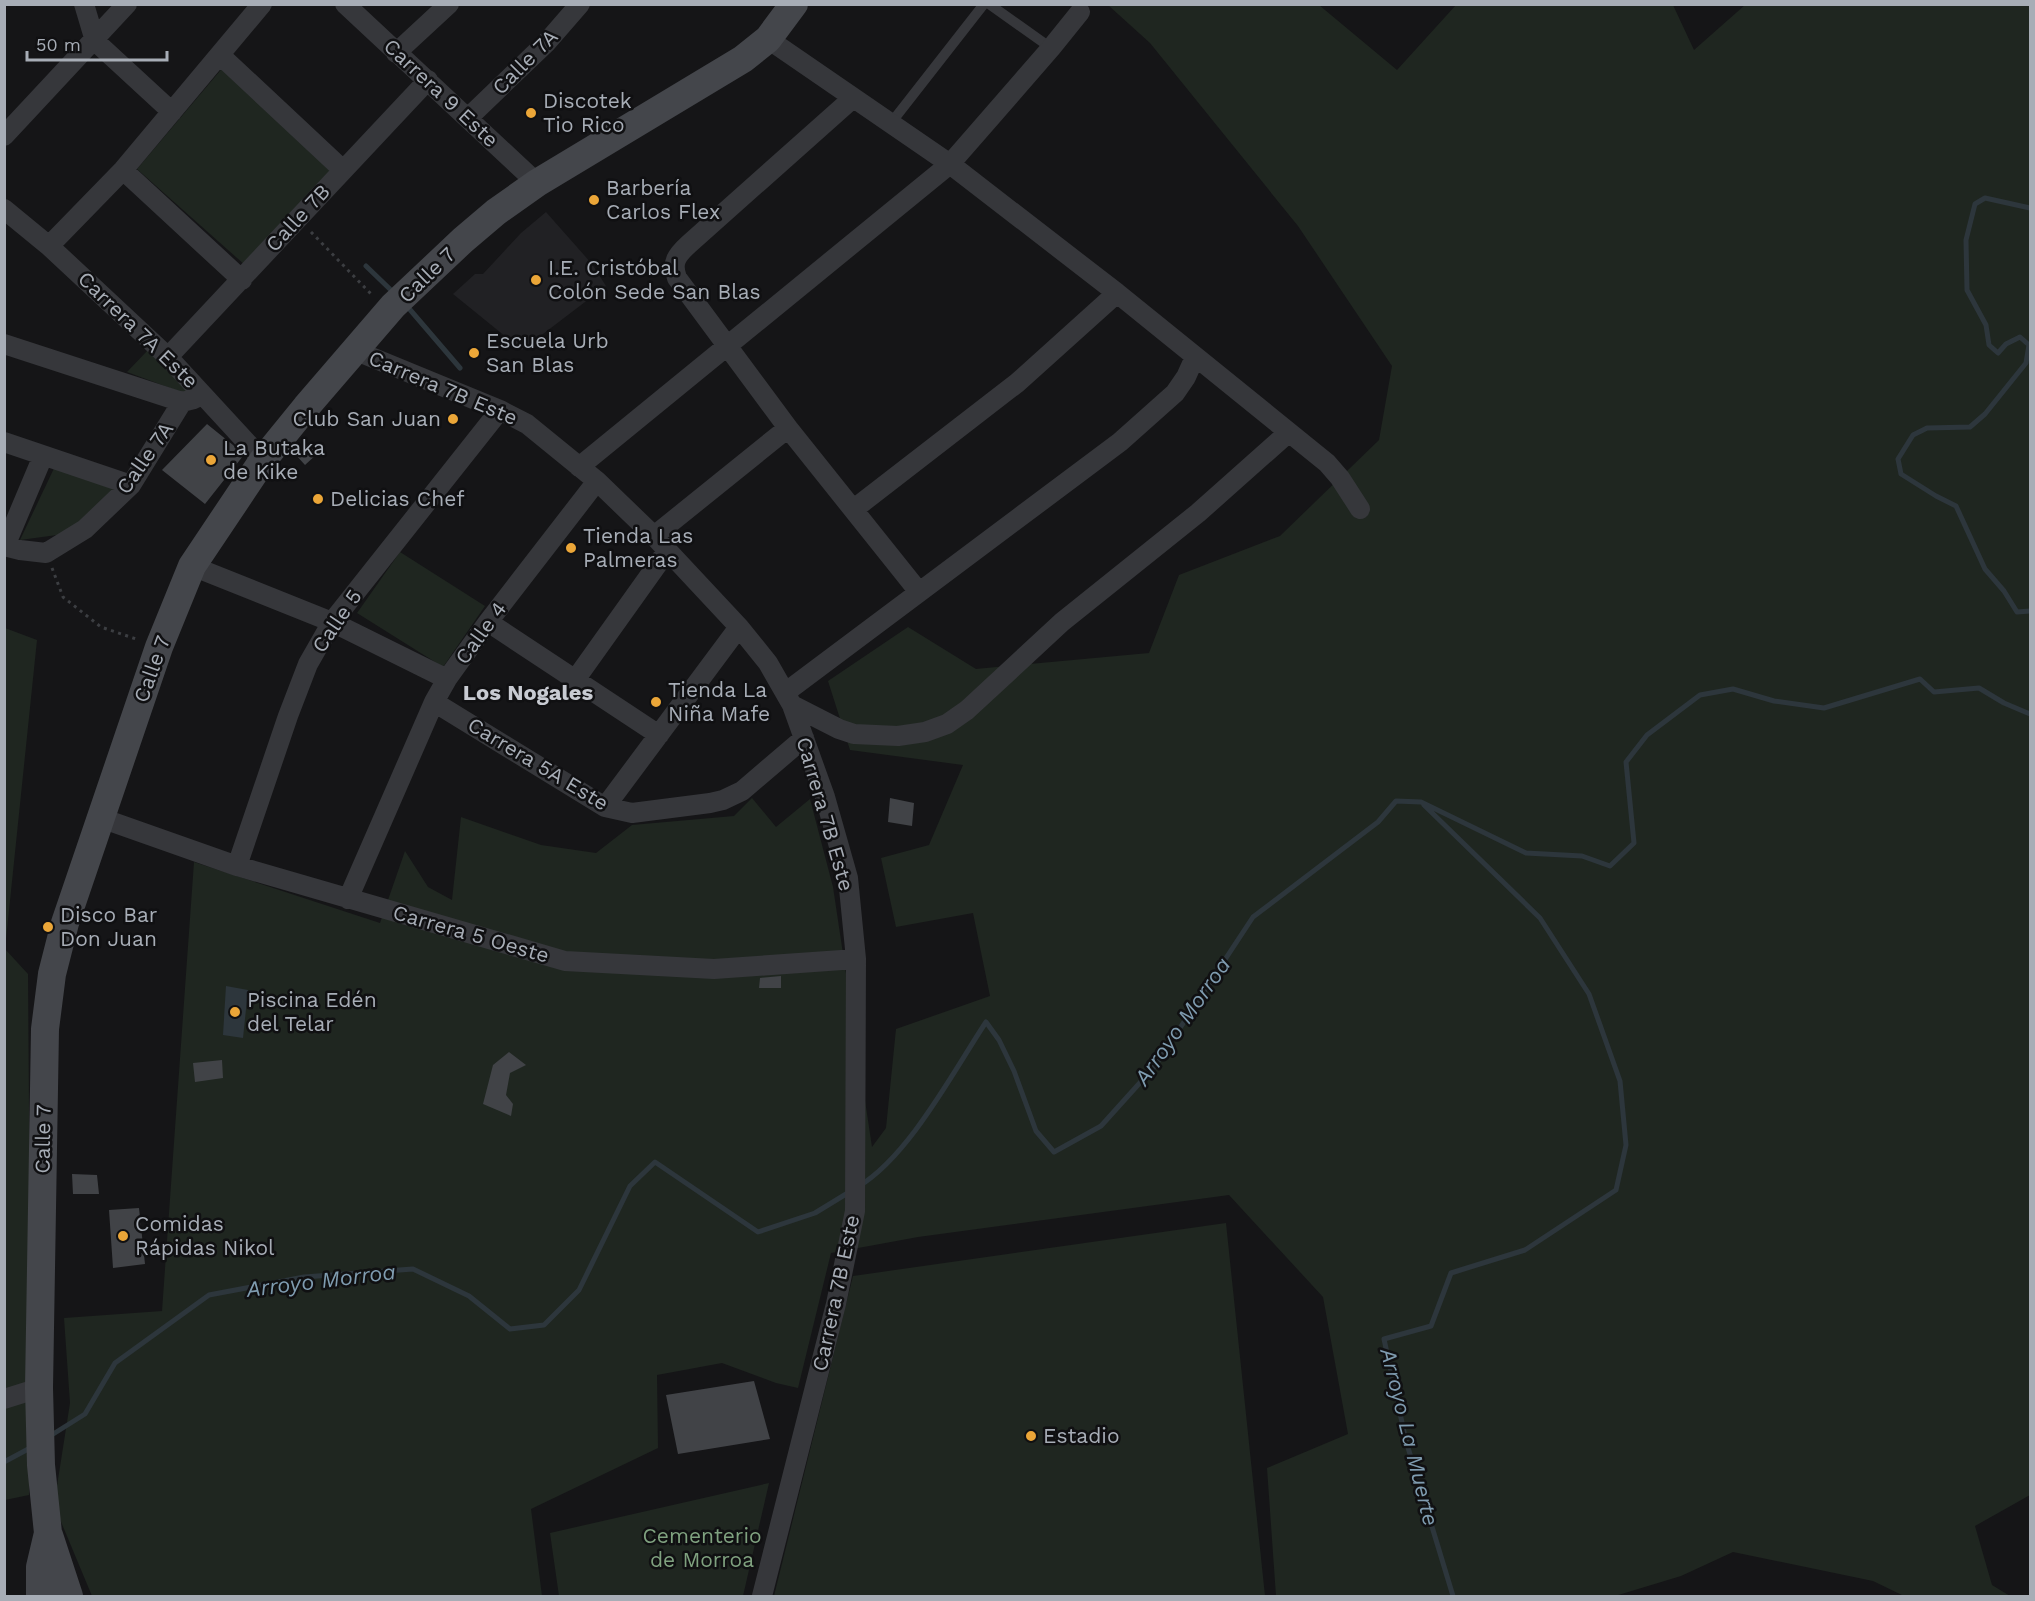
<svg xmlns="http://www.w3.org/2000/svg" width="2035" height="1601" font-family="'Work Sans',sans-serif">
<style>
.built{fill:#212124}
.green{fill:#1f2620}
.water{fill:#2d363c}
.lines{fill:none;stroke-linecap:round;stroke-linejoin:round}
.stream{stroke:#2d363c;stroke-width:5}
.building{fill:#414347}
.path{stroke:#3c3e42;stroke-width:3;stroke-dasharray:3 4.5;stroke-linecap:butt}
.lane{stroke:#36373b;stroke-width:10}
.street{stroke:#36373b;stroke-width:20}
.secondary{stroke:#44464b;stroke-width:28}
.poi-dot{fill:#eba638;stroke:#101012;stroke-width:2}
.labels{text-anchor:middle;stroke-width:5;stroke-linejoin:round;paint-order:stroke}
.street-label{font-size:21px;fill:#a7adb6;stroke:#101012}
.poi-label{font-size:21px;fill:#a7adb6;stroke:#101012;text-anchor:start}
.park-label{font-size:21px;fill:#7fa17f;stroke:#101012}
.neighbourhood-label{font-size:22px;font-weight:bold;fill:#c8cbd2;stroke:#101012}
.water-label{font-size:22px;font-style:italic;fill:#7f9cb0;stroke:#101012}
</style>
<rect width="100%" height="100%" fill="#151517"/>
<path class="built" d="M546 212 592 264 606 286 522 350 453 294 475 274H483L521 233Z"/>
<path class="green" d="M1108 5H1319L1397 70 1456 5H1673L1694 50 1745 5H2030V1495L1975 1526 1992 1585 2010 1596H1904L1873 1581 1733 1552 1681 1576 1615 1596H1276L1267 1468 1348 1434 1323 1297 1229 1195 918 1237 831 1253 798 1388 776 1383 722 1363 657 1375 658 1448 531 1509 542 1596H92L54 1505 70 1403 64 1318 162 1311 194 862 380 923 405 851 428 887 452 900 461 817 541 845 596 853 632 825 734 816 752 798 776 827 810 799 833 887 872 1147 886 1128 896 1029 990 996 973 913 896 927 881 858 929 845 963 765 850 750 828 681 908 627 976 669 1149 653 1179 575 1280 536 1379 440 1392 366 1298 226 1150 43Z
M225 65 337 170 246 266 137 169Z
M148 350 194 392 189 395 127 372Z
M57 462 117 487 86 520 57 535 20 540Z
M400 552 485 606 443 667 357 613Z
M5 628 37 640 5 949 28 974 30 1240 29 1495 5 1500Z
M1226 1223 1265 1596H774L853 1276Z
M769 1483 743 1596H559L550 1533Z"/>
<path class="water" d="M226 986 248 990 243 1038 223 1035Z"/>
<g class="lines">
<path class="stream" d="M2030 208 1985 198 1975 204 1966 240 1967 290 1986 325 1989 345 1998 353 2006 344 2020 337 2029 345 2026 363 1985 414 1970 427 1927 428 1913 435 1898 459 1901 474 1936 496 1956 506 1985 569 2004 591 2017 612 2030 611
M366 266 395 294
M406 305 460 368
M1424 805 1540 918 1589 994 1620 1081 1626 1145 1616 1190 1525 1250 1451 1273 1431 1326 1384 1339 1406 1441 1453 1596
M859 1186C909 1156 953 1072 986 1022L999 1040 1014 1071 1036 1131 1054 1152 1101 1126 1155 1066 1253 917 1378 822 1396 801 1421 802 1526 853 1582 856 1610 866 1634 843 1626 762 1647 735 1700 695 1733 689 1774 701 1824 708 1920 679 1934 692 1979 688 2004 703 2030 714
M50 1436 85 1414 115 1363 209 1295 304 1277 413 1269 469 1296 510 1329 544 1325 579 1290 630 1186 655 1162 758 1232 815 1213 851 1191
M4 1462 32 1447"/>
</g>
<path class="building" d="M207 424 233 445 243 456 205 504 162 470Z
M307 443 317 454 305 465 295 454Z
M890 798 914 803 912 826 888 822Z
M781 976V988H759L760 978Z
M509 1052 526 1065 510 1073 506 1095 513 1104 511 1116 483 1104 493 1065Z
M222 1060 223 1078 195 1082 193 1063Z
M72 1174 97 1175 99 1194H73Z
M139 1208 145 1264 113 1268 109 1210Z
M754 1381 770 1439 678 1454 666 1395Z"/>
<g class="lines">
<path class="path" d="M311 232 373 296
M52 568 63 597 101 627 136 639"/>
<path class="lane" d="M989 4 1051 48
M891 123 984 4"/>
<path class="street" d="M84 4 95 41 172 112
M345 4 537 183
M768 39 950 164 1117 293 1327 463 1340 478 1360 509
M396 53 449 4
M220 55 343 170
M853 98 689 244C677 255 671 262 677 278L788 428 919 592
M469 117 547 42 580 4
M4 136 127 4
M123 170 242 280
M4 209 49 246 168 357 263 460
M49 246 123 170 262 4
M4 344 182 402 194 399
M354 350 500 410 527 424 597 481 654 536 739 627 768 663 792 705 825 797 848 878 856 959 855 1211 836 1304 762 1596
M168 357 428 80
M4 442 131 485
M579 467 950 164 1051 48 1080 12
M854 509 1017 383 1117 293
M654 536 788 428
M4 546 20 550 46 553 85 529 131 485 182 402
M5 546 43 456
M192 566 332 622 447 679
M488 622 659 735
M575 680 667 551
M786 692 1120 442 1175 393 1186 377 1195 357
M434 702 605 807 632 813 710 803 723 800 742 791 804 738
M792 705 839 729 854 734 898 736 925 732 947 724 967 710 1062 622 1198 513 1288 433
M605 807 739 627
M101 818 237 866 565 961 714 969 856 959
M237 866 288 716 308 664 332 622 500 410
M348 899 434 702 447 679 488 622 597 481
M4 1399 39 1388"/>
<path class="secondary" d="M49 1535 69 1596
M40 1596V1567L48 1533 41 1465 39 1388 45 1029 52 974 65 923 159 647 192 566 263 460 306 407 393 306 463 240 496 212 537 183 743 59 768 39 794 4"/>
</g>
<g class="poi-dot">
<circle cx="531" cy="113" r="6"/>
<circle cx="594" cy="200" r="6"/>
<circle cx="536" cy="280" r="6"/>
<circle cx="474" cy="353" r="6"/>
<circle cx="453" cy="419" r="6"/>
<circle cx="211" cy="460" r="6"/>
<circle cx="318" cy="499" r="6"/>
<circle cx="571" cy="548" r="6"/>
<circle cx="656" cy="702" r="6"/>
<circle cx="48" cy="927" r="6"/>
<circle cx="235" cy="1012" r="6"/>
<circle cx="123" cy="1236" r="6"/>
<circle cx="1031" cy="1436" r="6"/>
</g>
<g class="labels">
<g class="street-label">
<text transform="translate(525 62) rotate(-45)" y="7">Calle 7A</text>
<text transform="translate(441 93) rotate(43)" y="7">Carrera 9 Este</text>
<text transform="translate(298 218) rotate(-47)" y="7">Calle 7B</text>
<text transform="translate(427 275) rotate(-44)" y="7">Calle 7</text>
<text transform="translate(138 330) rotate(44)" y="7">Carrera 7A Este</text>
<text transform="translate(443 388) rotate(23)" y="7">Carrera 7B Este</text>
<text transform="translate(145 458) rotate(-55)" y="7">Calle 7A</text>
<text transform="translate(337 621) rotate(-56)" y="7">Calle 5</text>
<text transform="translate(481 633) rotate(-54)" y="7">Calle 4</text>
<text transform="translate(152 669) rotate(-70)" y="7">Calle 7</text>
<text transform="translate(538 764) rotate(31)" y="7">Carrera 5A Este</text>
<text transform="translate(825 814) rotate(74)" y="7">Carrera 7B Este</text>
<text transform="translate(471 934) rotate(16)" y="7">Carrera 5 Oeste</text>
<text transform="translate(43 1139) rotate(-89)" y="7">Calle 7</text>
<text transform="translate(836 1293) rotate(-78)" y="7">Carrera 7B Este</text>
</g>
<g class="poi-label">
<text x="543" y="108">Discotek<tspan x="543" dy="24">Tio Rico</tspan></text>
<text x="606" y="195">Barbería<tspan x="606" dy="24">Carlos Flex</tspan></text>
<text x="548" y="275">I.E. Cristóbal<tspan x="548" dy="24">Colón Sede San Blas</tspan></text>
<text x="486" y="348">Escuela Urb<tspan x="486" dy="24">San Blas</tspan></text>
<text x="441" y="426" text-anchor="end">Club San Juan</text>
<text x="223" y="455">La Butaka<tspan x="223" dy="24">de Kike</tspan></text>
<text x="330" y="506">Delicias Chef</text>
<text x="583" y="543">Tienda Las<tspan x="583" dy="24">Palmeras</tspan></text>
<text x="668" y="697">Tienda La<tspan x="668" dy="24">Niña Mafe</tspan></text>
<text x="60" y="922">Disco Bar<tspan x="60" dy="24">Don Juan</tspan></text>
<text x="247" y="1007">Piscina Edén<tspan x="247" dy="24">del Telar</tspan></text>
<text x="135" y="1231">Comidas<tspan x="135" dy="24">Rápidas Nikol</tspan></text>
<text x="1043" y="1443">Estadio</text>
</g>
<g class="park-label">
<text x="702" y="1543">Cementerio<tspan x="702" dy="24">de Morroa</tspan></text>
</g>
<g class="neighbourhood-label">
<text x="528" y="700">Los Nogales</text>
</g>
<g class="water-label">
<text transform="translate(1182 1021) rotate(-55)" y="8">Arroyo Morroa</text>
<text transform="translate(321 1280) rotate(-7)" y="8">Arroyo Morroa</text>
<text transform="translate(1410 1437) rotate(76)" y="8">Arroyo La Muerte</text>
</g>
</g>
<rect width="2035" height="1601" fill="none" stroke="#a7adb6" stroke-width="12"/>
<path d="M27 51v9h140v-9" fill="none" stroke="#a7adb6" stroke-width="3"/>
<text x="36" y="51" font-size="18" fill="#a7adb6" stroke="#101012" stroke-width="4.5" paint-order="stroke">50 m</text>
</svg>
